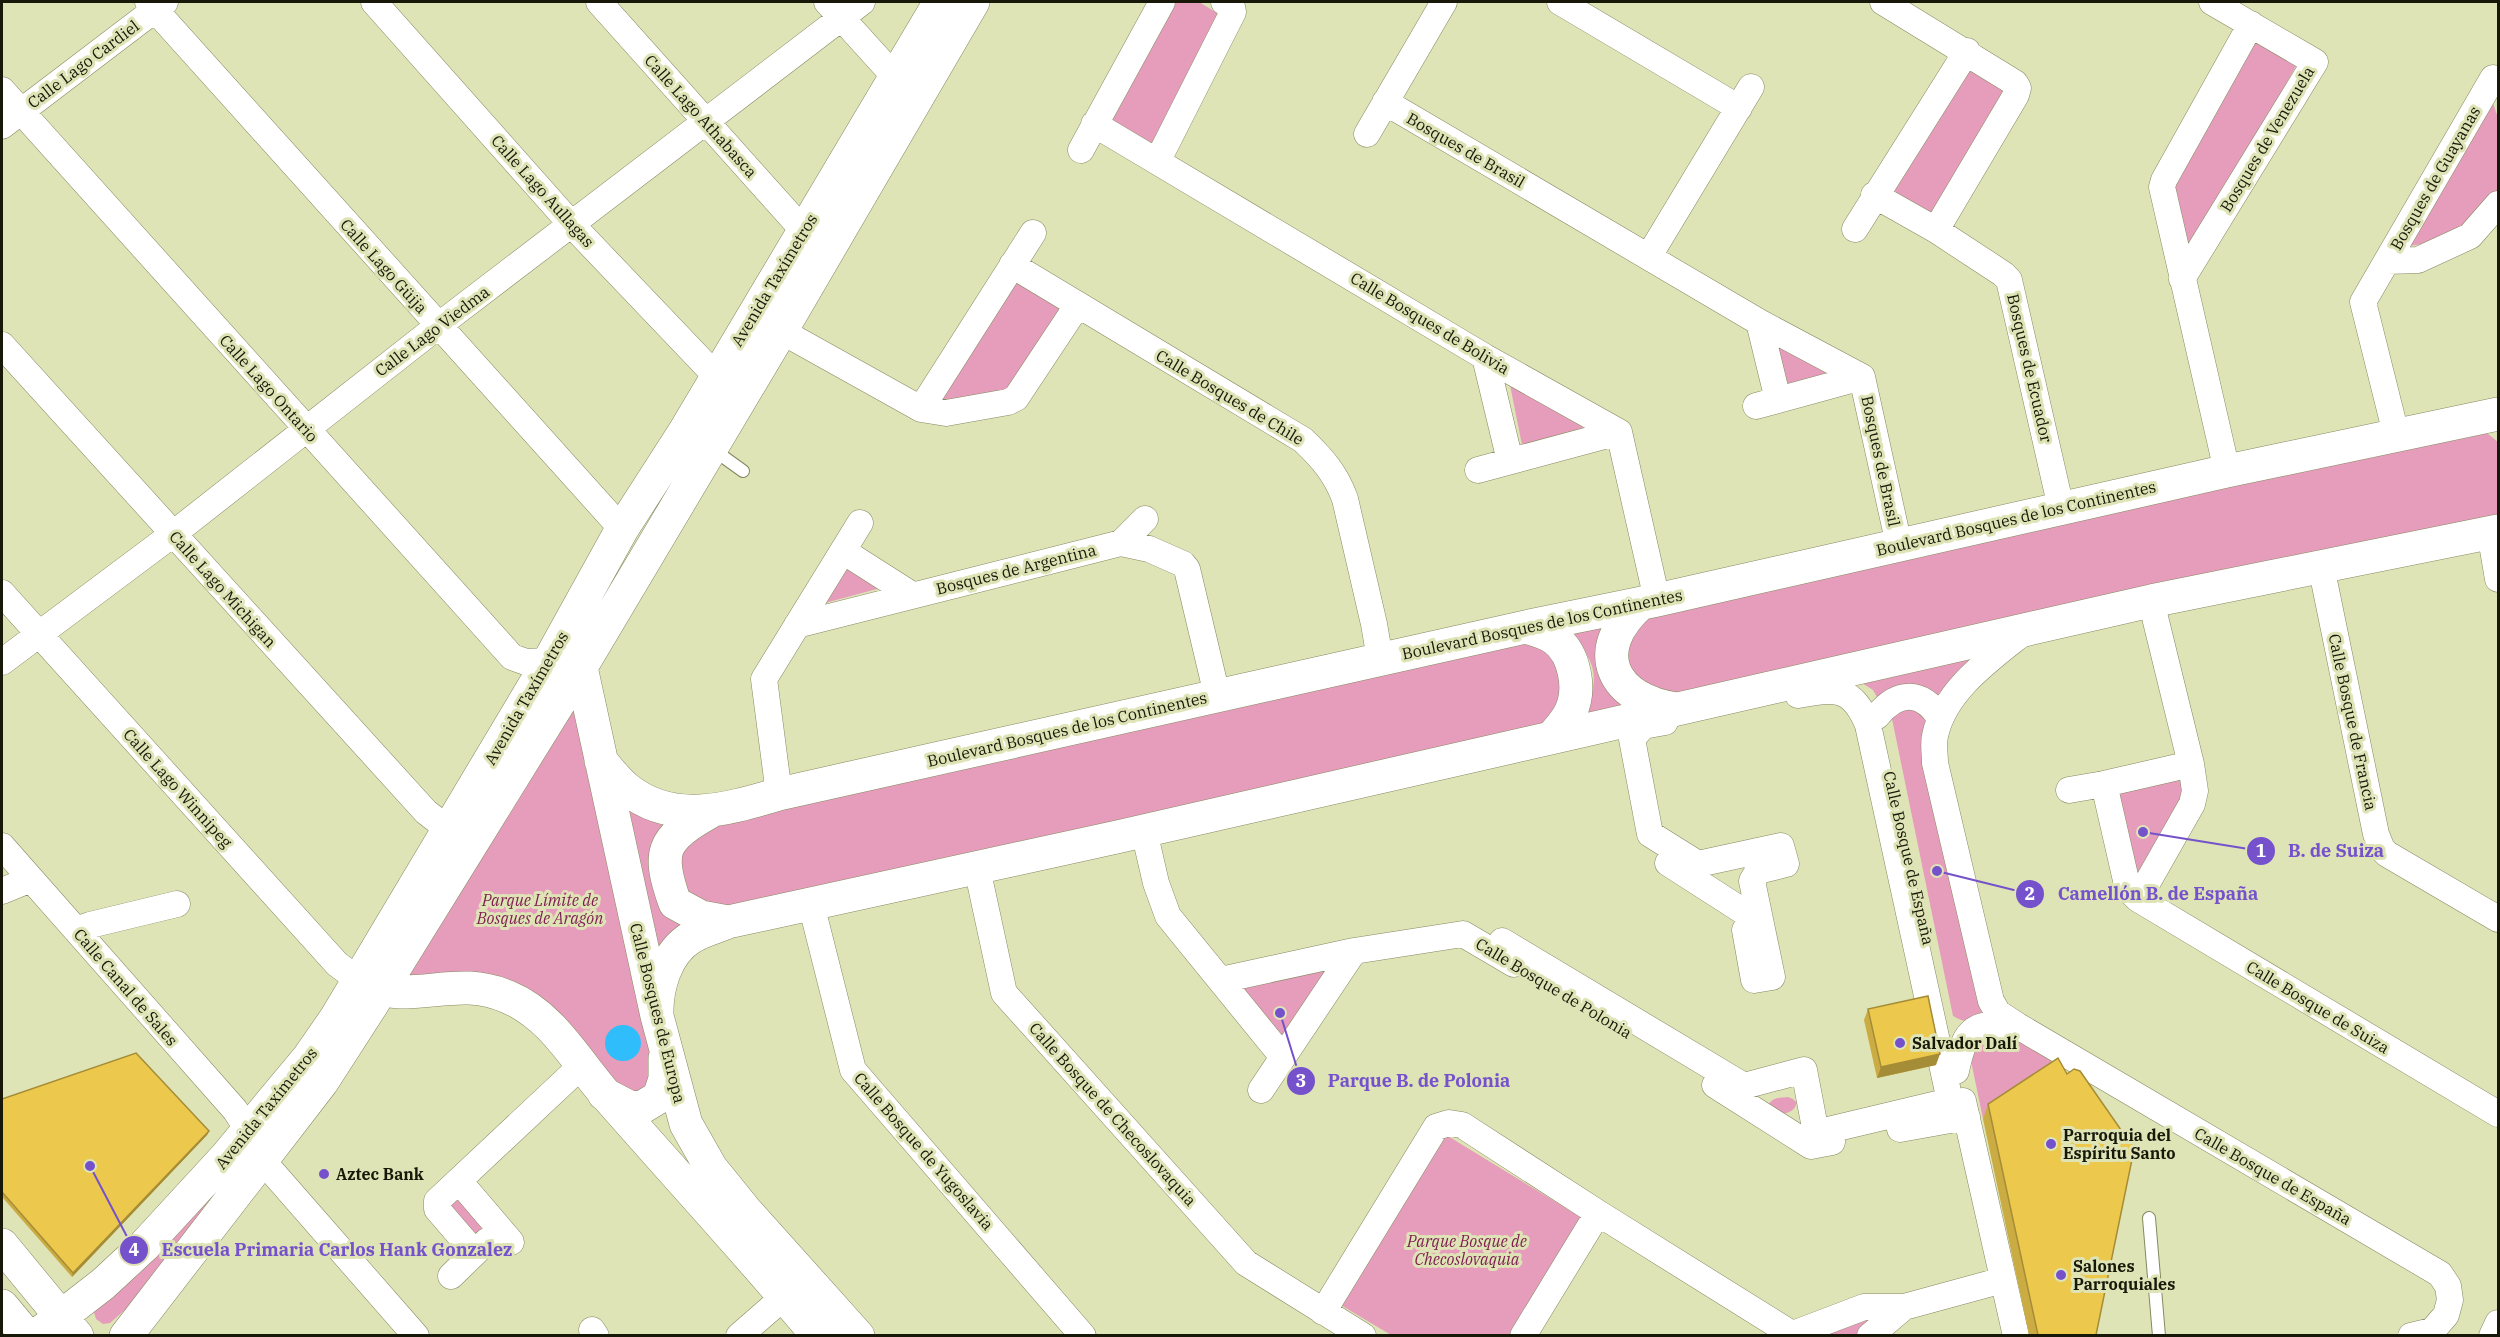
<svg xmlns="http://www.w3.org/2000/svg" width="2500" height="1337" font-family="'IBM Plex Serif',serif">
<style>
.green{fill:#e69dbb}
.water{fill:#2fbdfb}
.lines{fill:none;stroke-linecap:round;stroke-linejoin:round}
.lane-casing{stroke:#858960;stroke-width:14}
.street-casing{stroke:#858960;stroke-width:27}
.secondary-casing{stroke:#858960;stroke-width:34}
.lane{stroke:#fff;stroke-width:12}
.street{stroke:#fff;stroke-width:26}
.secondary{stroke:#fff;stroke-width:33}
.wall{fill:#cbac42}
.shaded-wall{fill:#a58c36}
.building{fill:#ecc84d;stroke:#a58c36;stroke-width:1.5}
.poi-dot{fill:#7552cb;stroke:#dfe4b7;stroke-width:2}
.labels{text-anchor:middle;stroke-width:6;stroke-linejoin:round;paint-order:stroke}
.street-label{font-size:16px;fill:#171808;stroke:#dfe4b7}
.park-label{font-size:16px;font-style:italic;fill:#7e1e50;stroke:#dfe4b7}
.poi-label{font-size:16px;font-weight:bold;fill:#171808;stroke:#dfe4b7;text-anchor:start}
.leader{fill:none;stroke:#7552cb;stroke-width:2}
.callout-dot{fill:#7552cb;stroke:#dfe4b7;stroke-width:2}
.mark-label{font-size:18px;text-anchor:middle;font-weight:bold;fill:#fff}
.callout-label{font-size:18px;text-anchor:middle;font-weight:bold;fill:#7552cb;stroke:#dfe4b7;stroke-width:6;stroke-linejoin:round;paint-order:stroke}
</style>
<rect width="100%" height="100%" fill="#dfe4b7"/>
<path class="green" d="M1176 2H1199L1224 17 1154 145 1108 119Z
M2254 33 2300 59 2187 259 2170 192Z
M1978 63 2011 84 1931 220 1890 194 1963 69Z
M2491 97 2498 118V192L2450 239 2404 247Z
M1010 280H1021L1064 309 1012 393 941 405V391Z
M1785 345 1830 373 1794 391 1784 384 1779 347Z
M1510 385 1593 425 1522 445Z
M2487 433 2498 442V515L1666 697 1629 683 1622 633 1629 623 2004 533Z
M852 567 888 586 814 606 838 569Z
M1621 619 1635 707 1581 716C1603 679 1596 659 1566 630Z
M1527 638 1547 646 1569 686 1545 725 911 866 721 914 692 903 674 854 692 829Z
M2007 641 1942 702 1881 704 1873 690 1857 680Z
M573 696 653 1052 649 1082 644 1090 624 1094 563 1027 403 981Z
M1897 706 1928 714 1921 738 1982 1003 1981 1015C1970 1023 1965 1023 1953 1016L1891 714Z
M2184 778 2188 799 2140 872 2129 875 2115 788Z
M623 799 672 820 668 830 686 921 661 968Z
M1333 964 1282 1039 1240 987Z
M1997 1035 2013 1037 2065 1066 1983 1119 1970 1056 1980 1041Z
M339 1038 127 1308 110 1323 103 1324 96 1319 93 1309Z
M1788 1097 1793 1099 1797 1103C1793 1114 1785 1113 1776 1115L1767 1108C1771 1097 1778 1098 1788 1097Z
M1443 1133 1582 1218 1511 1335H1391L1339 1304Z
M452 1194 464 1198 485 1227 475 1237 449 1215Z
M1865 1316 1878 1320 1861 1335 1811 1336Z"/>
<path class="water" d="M605 1043a18 18 0 1 1 36 0a18 18 0 1 1-36 0Z"/>
<g class="lines">
<g class="lane-casing">
<path id="lane" d="M711 448 743 471
M2149 1218 2159 1336"/>
</g>
<g class="street-casing">
<path id="street" d="M148 2 622 529
M374 2 572 225 717 377
M599 2 803 230
M827 2 895 77
M1560 2 1739 108
M1883 2 2015 83 2018 88 2016 95 1936 230
M2 90 512 657 526 662 549 661
M1385 102 1759 322 1862 377 1899 545
M1094 124 1485 357 1619 432 1657 600
M2 126 165 2
M1367 134 1444 2
M1081 150 1162 2
M1158 160 1233 12 1232 7 1224 2
M1874 195 1936 230 2003 274 2009 280 2061 508
M1855 229 1967 51
M1649 256 1751 87
M2387 261 2418 260 2470 236 2498 204
M1012 265 1303 440C1322 458 1336 474 1345 499L1374 624 1380 659
M2182 279 2315 62 2212 2
M1759 322 1778 400
M781 331 921 409 946 413 1008 402 1016 398 1077 306
M2 345 426 812 448 829
M1485 357 1510 461
M1756 406 1862 377
M921 409 1033 233
M2396 434 2363 302 2493 78
M1478 470 1619 432
M2227 471 2162 187 2164 180 2251 24
M2490 532 2498 579
M1121 543 1145 519
M843 551 912 595
M2321 566 2376 834 2382 849 2387 854 2498 919
M2 593 337 964 357 979
M797 625 1121 543 1149 549 1183 564 1187 569 1217 695
M2024 632C1990 659 1944 691 1935 736 1933 744 1935 754 1935 763L1991 1001 1998 1013 2018 1026 2440 1274 2448 1286 2450 1300 2446 1315 2432 1331 2411 1336
M2 662 173 534 438 326 862 2
M1877 716C1898 690 1922 690 1940 718
M1665 722 1643 726 1632 739 1650 834 1698 864 1781 846 1786 864 1758 871 1752 881 1772 977 1754 980 1745 930
M2104 784 2128 889 2138 899 2498 1114
M2069 790 2104 784 2191 764
M779 794 764 679 860 523
M1144 831 1156 883 1168 916 1282 1056
M2 846 235 1110 248 1130
M1668 863 1749 915
M977 868 1004 993 1246 1263 1363 1336
M2 891 31 879
M2138 899 2192 804 2195 791 2191 764 2151 601
M811 904 853 1070 1083 1336
M76 930 90 925 177 904
M1502 941 1744 1086 1804 1070 1816 1133 1950 1101 1868 725C1852 686 1835 688 1798 695
M1221 980 1354 951 1463 934 1514 964
M1956 1071C1965 1027 1974 1021 2018 1026
M1715 1085 1811 1146 1832 1142
M1261 1090 1354 951
M1963 1101 2016 1336
M1900 1129 1967 1117
M262 1160 416 1336
M459 1181 511 1242
M474 1252 437 1209V1201L582 1065
M451 1276 487 1241
M1323 1312 1436 1127 1449 1123 1462 1125 1598 1213 1795 1336
M592 1330 596 1336
M1793 1334 1864 1307H1904L2003 1280
M739 1336 785 1296
M1523 1336 1598 1213
M1870 1336 1904 1307
M2492 1336 2498 1323"/>
</g>
<g class="secondary-casing">
<path id="secondary" d="M1640 604C1588 651 1612 700 1677 709
M1525 627C1536 630 1547 633 1555 639 1575 654 1581 689 1571 711 1567 721 1559 729 1552 737
M567 664 581 667 657 1016 686 1124 711 1168 745 1210 858 1336
M601 761C609 770 617 781 627 789 673 826 728 809 779 794L1525 627 1657 600 2227 471 2498 414
M708 813C661 839 657 853 675 903L701 917 728 922
M365 982C377 987 388 992 400 992 441 992 468 980 508 997 553 1016 576 1061 607 1096 677 1176 749 1254 818 1336
M657 1016C656 988 666 952 692 937 703 930 717 927 728 922L1117 837 2151 601 2498 531
M604 1094 629 1107 641 1108 659 1097 665 1079V1058
M2 1245 77 1336
M2 1306 27 1336
M36 1336 103 1284 144 1246 225 1158 309 1057 336 1018 549 661 622 529 685 431 940 2
M126 1336 322 1082 371 1006 581 667 781 331 973 2"/>
</g>
<use href="#lane" class="lane"/>
<use href="#street" class="street"/>
<use href="#secondary" class="secondary"/>
</g>
<path class="wall" d="M1868 1009 1936 1065 1877 1078 1864 1020Z
M2 1099 209 1131 207 1135 72 1277 2 1197Z
M1988 1104 2096 1335H2029L1983 1119Z"/>
<path class="shaded-wall" d="M1940 1054 1936 1065 1877 1078 1881 1067Z
M209 1131 207 1135 72 1277 73 1273Z"/>
<path class="building" d="M1928 996 1940 1054 1881 1067 1868 1009Z
M136 1053 209 1131 73 1273 2 1192V1099Z
M2058 1058 2067 1074 2074 1069 2080 1071 2128 1140H2136L2096 1335H2038L1988 1104Z"/>
<g class="poi-dot">
<circle cx="1900" cy="1043" r="6"/>
<circle cx="2051" cy="1144" r="6"/>
<circle cx="324" cy="1174" r="6"/>
<circle cx="2061" cy="1275" r="6"/>
</g>
<g class="labels">
<g class="street-label">
<text transform="translate(83 64) rotate(-37)" y="6">Calle Lago Cardiel</text>
<text transform="translate(701 116) rotate(48)" y="6">Calle Lago Athabasca</text>
<text transform="translate(2267 139) rotate(-59)" y="6">Bosques de Venezuela</text>
<text transform="translate(1466 150) rotate(30)" y="6">Bosques de Brasil</text>
<text transform="translate(2435 178) rotate(-60)" y="6">Bosques de Guayanas</text>
<text transform="translate(543 191) rotate(48)" y="6">Calle Lago Aullagas</text>
<text transform="translate(384 266) rotate(48)" y="6">Calle Lago Güija</text>
<text transform="translate(774 280) rotate(-59)" y="6">Avenida Taxímetros</text>
<text transform="translate(1430 323) rotate(31)" y="6">Calle Bosques de Bolivia</text>
<text transform="translate(432 331) rotate(-37)" y="6">Calle Lago Viedma</text>
<text transform="translate(2030 368) rotate(77)" y="6">Bosques de Ecuador</text>
<text transform="translate(269 388) rotate(48)" y="6">Calle Lago Ontario</text>
<text transform="translate(1230 397) rotate(31)" y="6">Calle Bosques de Chile</text>
<text transform="translate(1881 461) rotate(78)" y="6">Bosques de Brasil</text>
<text transform="translate(2016 518) rotate(-13)" y="6">Boulevard Bosques de los Continentes</text>
<text transform="translate(1016 569) rotate(-14)" y="6">Bosques de Argentina</text>
<text transform="translate(223 589) rotate(48)" y="6">Calle Lago Michigan</text>
<text transform="translate(1542 624) rotate(-12)" y="6">Boulevard Bosques de los Continentes</text>
<text transform="translate(526 698) rotate(-60)" y="6">Avenida Taxímetros</text>
<text transform="translate(2353 722) rotate(78)" y="6">Calle Bosque de Francia</text>
<text transform="translate(1067 729) rotate(-13)" y="6">Boulevard Bosques de los Continentes</text>
<text transform="translate(178 788) rotate(48)" y="6">Calle Lago Winnipeg</text>
<text transform="translate(1909 858) rotate(77)" y="6">Calle Bosque de España</text>
<text transform="translate(126 987) rotate(49)" y="6">Calle Canal de Sales</text>
<text transform="translate(1554 988) rotate(31)" y="6">Calle Bosque de Polonia</text>
<text transform="translate(2318 1007) rotate(31)" y="6">Calle Bosque de Suiza</text>
<text transform="translate(658 1013) rotate(76)" y="6">Calle Bosques de Europa</text>
<text transform="translate(266 1108) rotate(-51)" y="6">Avenida Taxímetros</text>
<text transform="translate(1113 1114) rotate(48)" y="6">Calle Bosque de Checoslovaquia</text>
<text transform="translate(924 1151) rotate(49)" y="6">Calle Bosque de Yugoslavia</text>
<text transform="translate(2273 1176) rotate(30)" y="6">Calle Bosque de España</text>
</g>
<g class="park-label">
<text x="540" y="906">Parque Límite de<tspan x="540" dy="18">Bosques de Aragón</tspan></text>
<text x="1467" y="1247">Parque Bosque de<tspan x="1467" dy="18">Checoslovaquia</tspan></text>
</g>
<g class="poi-label">
<text x="1912" y="1049">Salvador Dalí</text>
<text x="2063" y="1141">Parroquia del<tspan x="2063" dy="18">Espíritu Santo</tspan></text>
<text x="336" y="1180">Aztec Bank</text>
<text x="2073" y="1272">Salones<tspan x="2073" dy="18">Parroquiales</tspan></text>
</g>
</g>
<path class="leader" d="M2143 832L2261 851M1937 871L2030 894M1280 1013L1301 1081M90 1166L134 1250"/>
<g class="callout-dot">
<circle cx="2143" cy="832" r="6"/>
<circle cx="1937" cy="871" r="6"/>
<circle cx="1280" cy="1013" r="6"/>
<circle cx="90" cy="1166" r="6"/>
<circle cx="2261" cy="851" r="15"/>
<circle cx="2030" cy="894" r="15"/>
<circle cx="1301" cy="1081" r="15"/>
<circle cx="134" cy="1250" r="15"/>
</g>
<g class="mark-label">
<text x="2261" y="857">1</text>
<text x="2030" y="900">2</text>
<text x="1301" y="1087">3</text>
<text x="134" y="1256">4</text>
</g>
<g class="callout-label">
<text x="2336" y="857">B. de Suiza</text>
<text x="2158" y="900">Camellón B. de España</text>
<text x="1419" y="1087">Parque B. de Polonia</text>
<text x="337" y="1256">Escuela Primaria Carlos Hank Gonzalez</text>
</g>
<rect width="2500" height="1337" fill="none" stroke="#171808" stroke-width="6"/>
</svg>
